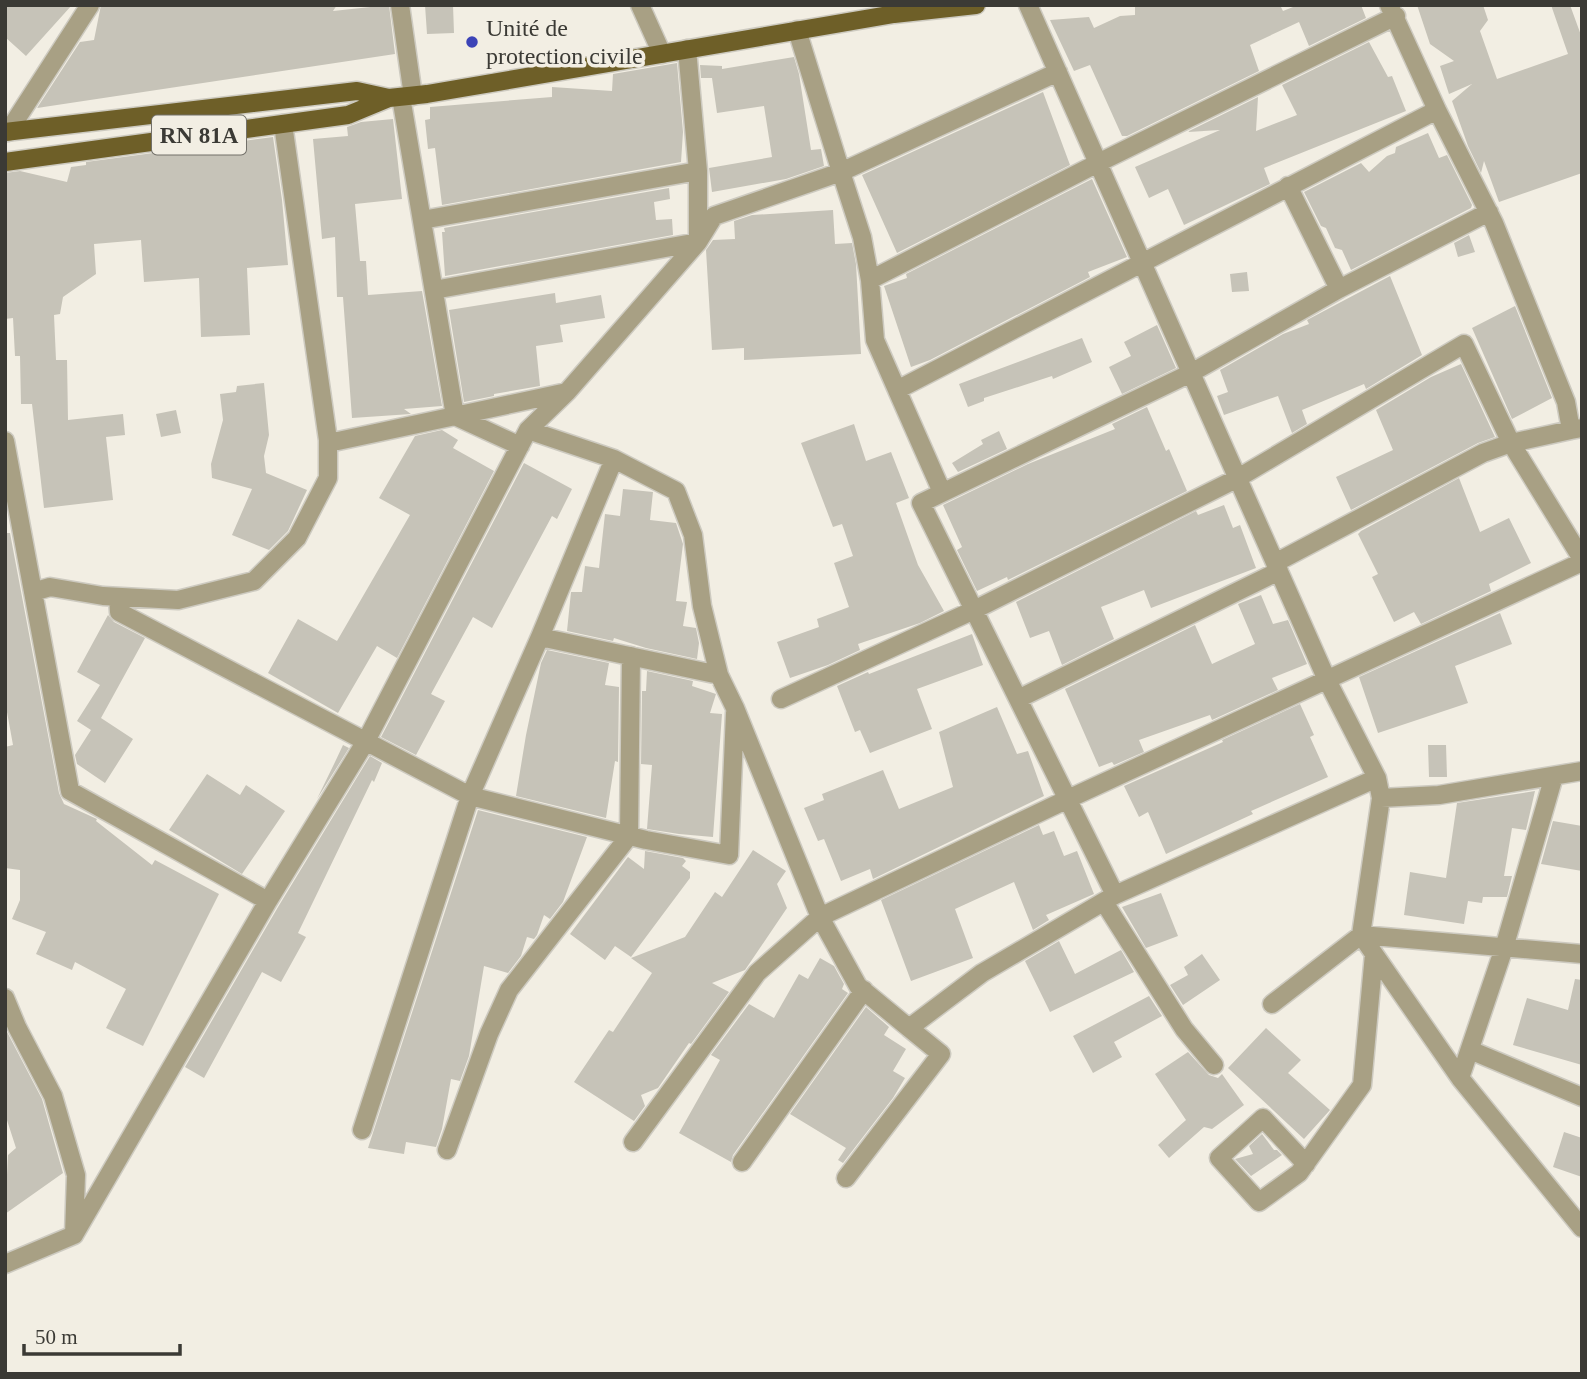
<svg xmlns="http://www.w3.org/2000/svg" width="1587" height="1379" font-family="Georgia,serif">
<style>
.building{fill:#c6c3b8}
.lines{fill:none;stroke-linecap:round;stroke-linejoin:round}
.minor-casing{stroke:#cdcac0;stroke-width:21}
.major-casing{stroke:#cdcac0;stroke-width:21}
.minor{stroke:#a8a084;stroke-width:18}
.major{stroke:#6e5f28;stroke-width:18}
.poi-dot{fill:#3c43b7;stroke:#f2eee3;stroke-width:2.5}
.labels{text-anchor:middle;stroke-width:7;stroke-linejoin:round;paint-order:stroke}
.shield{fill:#f2eee3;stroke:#727069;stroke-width:2}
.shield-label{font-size:23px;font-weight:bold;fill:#3b3a35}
.poi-label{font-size:24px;fill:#3b3a35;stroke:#f2eee3;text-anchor:start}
</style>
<rect width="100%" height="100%" fill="#f2eee3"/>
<path class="building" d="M5 5H72L26 56 5 37Z
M101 5H337L333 11 389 5 395 54 37 108 80 42 94 40Z
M425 5H453L454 33 427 34Z
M1135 5H1280L1283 11 1293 7 1292 5H1361L1366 18 1309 46 1299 22 1250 45 1259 71 1127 136H1122L1090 65 1074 71 1050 20 1089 17 1094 28 1120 16 1135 15Z
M1417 5H1483L1488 20 1480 31 1497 79 1568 54 1551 5H1570L1582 38V173L1499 202 1484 161 1481 173 1468 146 1452 101 1472 84 1449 94 1440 66 1454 61 1430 44Z
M1369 42 1388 77 1392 76 1406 111 1264 168 1270 184 1184 225 1168 189 1149 198 1135 167 1220 130 1187 132 1258 97 1256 131 1297 115 1282 85Z
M794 57 799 74 811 150 821 149 824 166 786 179 712 192 709 168 772 157 764 106 717 113 712 78H701L700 65 722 66V69Z
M677 63 683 132 681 162 442 205 435 148 428 149 425 120 430 119V107L552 97V87L612 91 613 74Z
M1043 92 1070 165 897 253 862 175Z
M393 119 402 199 355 204 360 261H366L368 295 422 291 442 406 404 409 411 414 352 418 343 297H337L335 237 322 239 313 139 348 136 347 127 361 122Z
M1428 133 1439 158 1447 155 1472 205 1471 208 1351 270 1342 250 1335 248 1326 228 1321 226 1304 192 1361 163 1369 172 1387 156 1395 153 1396 147Z
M273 137 282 200 288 265 247 268 250 335 201 337 199 278 144 282 141 240 94 244 96 274 63 297 60 314 54 315 56 360H67L68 420 123 414 125 435 106 437 113 500 44 508 32 404H21L20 356H15L13 318 5 319V173L20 171 67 182 71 167 86 165V162Z
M1092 179 1127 257 1088 272 1090 277 930 360 911 367 884 286 907 278 906 274Z
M669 188 670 199 654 202 656 220 672 219 673 235 445 276 442 232H445L444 228Z
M833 210 835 244 852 243 856 264 861 354 744 360V348L712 350 706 250 713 240 735 239 734 221 752 215Z
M1469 235 1475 252 1458 257 1454 243Z
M1247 272 1249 291 1232 292 1230 274Z
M1390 276 1422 355 1366 389 1364 384 1302 410 1307 424 1292 433 1278 396 1224 415 1217 396 1228 392 1220 370 1283 334 1309 324 1307 320Z
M555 293 556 303 601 295 605 318 560 325 563 342 536 346 540 386 494 394V396L464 402 449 310Z
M1515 306 1552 398 1512 419 1472 328Z
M1157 325 1176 368 1122 394 1109 367 1131 356 1124 342Z
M1082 338 1092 362 1053 379 1052 376 984 398V401L968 407 959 384Z
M1461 364 1495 437 1478 443 1351 510 1336 477 1393 450 1376 410 1431 377Z
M264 383 269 435 264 456 266 473 307 490 288 531 269 550 232 535 252 489 212 478 211 464 223 420 220 394 236 392 237 386Z
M1147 407 1166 451 1169 449 1187 491 1008 580 1007 577 977 591 957 550 962 547 943 505 1028 464 1115 429 1112 424Z
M176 410 181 433 161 437 156 414Z
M854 424 866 461 891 452 909 498 896 503 918 565 944 611 920 623 858 644 860 650 828 665 790 678 777 642 819 627 817 619 849 607 834 563 853 556 842 524 833 527 801 443Z
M442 430 458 440 453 448 494 471 397 658 377 646 338 713 268 673 298 619 337 641 410 515 379 498 415 436Z
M999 431 1007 449 958 472 952 463 983 444 981 440Z
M524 463 572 489 557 519 552 516 492 628 473 617 431 694 445 701 416 755 381 737Z
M1459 478 1480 532 1509 518 1531 563 1489 584 1491 591 1421 624 1414 612 1394 622 1372 577 1378 574 1358 534 1361 531Z
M623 489 653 492 650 520 676 523 683 544 676 601 687 602 683 626 696 628 699 643 697 659 646 648 614 638 613 641 567 631 571 592H582L585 566 599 568 605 514 620 516Z
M1224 505 1233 528 1240 525 1256 568 1151 608 1144 590 1101 607 1114 639 1062 665 1049 631 1030 638 1016 602 1196 511 1198 515Z
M5 533H10L59 793 64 804 97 819 96 821 152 865 155 860 219 894 143 1046 106 1028 126 989 75 962 72 970 36 954 46 932 12 919 20 900V870L5 868V747L13 745 5 701Z
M1261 595 1273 624 1288 620 1307 664 1272 678 1278 690 1212 720 1210 715 1139 740 1144 752 1114 765 1112 762 1099 767 1065 689 1195 625 1212 664 1255 644 1238 604Z
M1500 613 1512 644 1455 666 1468 703 1378 733 1359 677Z
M108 615 114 622 145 638 101 718 133 739 105 783 77 764 75 755 91 730 77 721 100 685 77 672Z
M972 634 983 665 917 689 932 729 870 753 860 730 855 732 837 686 868 672 869 674Z
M547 650 609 663 605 685 619 687 618 762 615 761 606 818 516 796 526 735 541 663Z
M647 671 693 681 692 686 716 694 710 713 722 714 713 837 679 834 647 829 652 765 641 764 642 691H646Z
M1300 704 1314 735 1310 737 1328 777 1251 811 1253 814 1166 854 1148 812 1139 817 1124 786 1223 742 1222 740Z
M997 707 1017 754 1028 751 1044 796 873 879 870 869 841 881 824 839 818 841 804 808 824 800 822 794 883 770 899 809 953 787 939 732Z
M343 745 349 748 317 799 335 762Z
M1428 745H1446L1447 777H1429Z
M370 756 382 763 374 782 372 780 298 933 306 937 281 982 262 972 204 1078 185 1067 278 907Z
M207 774 240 795 246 785 285 811 242 874 169 830Z
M1535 791 1526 830 1512 828 1504 876H1512L1507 897H1483L1482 903 1468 901 1464 924 1404 915 1410 872 1446 878 1457 803Z
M478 810 587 837 563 902 550 919 544 915 537 935 534 939 527 937 521 956 508 973 484 966 469 1056 460 1081 451 1079 442 1129 436 1147 406 1142 404 1154 368 1148Z
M1553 821 1582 826V871L1541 864Z
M1039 825 1043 835 1054 831 1064 856 1077 851 1094 894 1046 915 1049 920 1033 930 1014 882 955 909 973 958 911 981 881 900Z
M753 850 786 871 777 884 787 908 745 970 712 983 729 992 691 1044 689 1043 658 1088 641 1095 645 1106 634 1121 574 1082 609 1030 613 1032 652 973 631 958 685 937 715 892 722 897Z
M645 851 683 858 686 861 682 866 690 872V878L631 957 615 946 605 960 570 934 628 857 644 869Z
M1161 893 1178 936 1146 948 1122 907Z
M1059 941 1075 974 1121 950 1134 972 1050 1012 1025 961Z
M1202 954 1220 980 1183 1005 1170 985 1188 975 1184 967Z
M820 958 834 966 844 984 842 989 848 993 733 1155 731 1162 679 1133 720 1060 711 1055 749 1004 774 1018 799 974 808 979Z
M1575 979 1582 980V1065L1513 1045 1527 998 1568 1010Z
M1149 996 1162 1016 1114 1042 1122 1057 1093 1073 1073 1036Z
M866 1007 889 1027 884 1035 906 1049 893 1071 905 1078 893 1098 843 1163 838 1160 846 1148 790 1114Z
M5 1028 42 1099 63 1173 5 1214 8 1155 16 1148 5 1114Z
M1266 1028 1301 1060 1288 1073 1330 1110 1304 1139 1228 1068Z
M1188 1052 1209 1075 1218 1078 1222 1074 1244 1105 1212 1129 1204 1127 1169 1158 1158 1145 1186 1120 1155 1074Z
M1564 1132 1582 1138V1177L1553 1167Z
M1262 1134 1274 1150H1277L1282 1155 1251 1176 1235 1159 1253 1154 1249 1146Z"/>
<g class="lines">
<g class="minor-casing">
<path id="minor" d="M400 5 413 96
M640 5 662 54
M1028 5 1327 680 1377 778
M1389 5 1437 110 1494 223 1566 402 1571 430 1582 428
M1058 72 841 172 862 237 870 280 1098 163 1396 16
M401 97 455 416 520 446
M8 132 90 5
M422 220 698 171
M870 280 875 340 897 390
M1339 289 1489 212
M434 290 698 242V171L687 49
M528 430 614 459 676 491 693 535 702 606 719 675 735 708 820 917 858 986 909 1028 982 973 1115 895 1377 778 1381 798 1439 795 1582 771
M328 440 338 441 567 392
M5 441 70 791 268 901
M942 492 897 390 1437 110
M1275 563 1483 453 1511 443 1571 430
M33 592 50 587 103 596 178 600 254 581 297 538 328 478V440L283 124
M118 597 119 612 470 796 646 840 729 855 735 713
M540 637 719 675
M781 699 974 610 1238 478 1464 344 1511 443 1582 559
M1018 699 1279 571
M1381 798 1361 935 1460 1078 1582 1228
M1115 895 921 503 1191 373 1339 289 1288 186
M1104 902 1184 1029 1214 1065
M5 998 17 1027 53 1096 76 1175 74 1235 5 1264
M1272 1004 1361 935 1582 954
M1470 1050 1582 1097
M1460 1078 1504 948 1554 776
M362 1130 470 796 540 637 614 459
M633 1142 757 973 820 917 1068 799 1582 562
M447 1150 489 1034 509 990 629 836 631 656
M742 1162 864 990
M1306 1164 1263 1118 1219 1158 1259 1202 1299 1173 1362 1085 1374 954
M846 1178 941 1054 909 1028
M74 1235 268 901 366 741 528 430 567 392 698 242 714 216 841 172 797 30"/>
</g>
<g class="major-casing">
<path id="major" d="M5 132 357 91 389 98
M5 162 348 115 389 98 427 94 894 14 976 5"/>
</g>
<use href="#minor" class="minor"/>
<use href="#major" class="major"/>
</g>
<circle class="poi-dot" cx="472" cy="42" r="7"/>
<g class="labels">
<rect class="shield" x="152" y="115.5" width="94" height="39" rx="5"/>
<g class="shield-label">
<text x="199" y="143">RN 81A</text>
</g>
<g class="poi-label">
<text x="486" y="36">Unité de<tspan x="486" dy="28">protection civile</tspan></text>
</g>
</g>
<rect width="1587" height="1379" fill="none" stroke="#3b3a35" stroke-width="14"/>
<path d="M24 1344v10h156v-10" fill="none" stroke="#3b3a35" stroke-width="3.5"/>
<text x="35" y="1344" font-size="21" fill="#3b3a35" stroke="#f2eee3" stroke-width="5" paint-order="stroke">50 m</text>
</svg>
